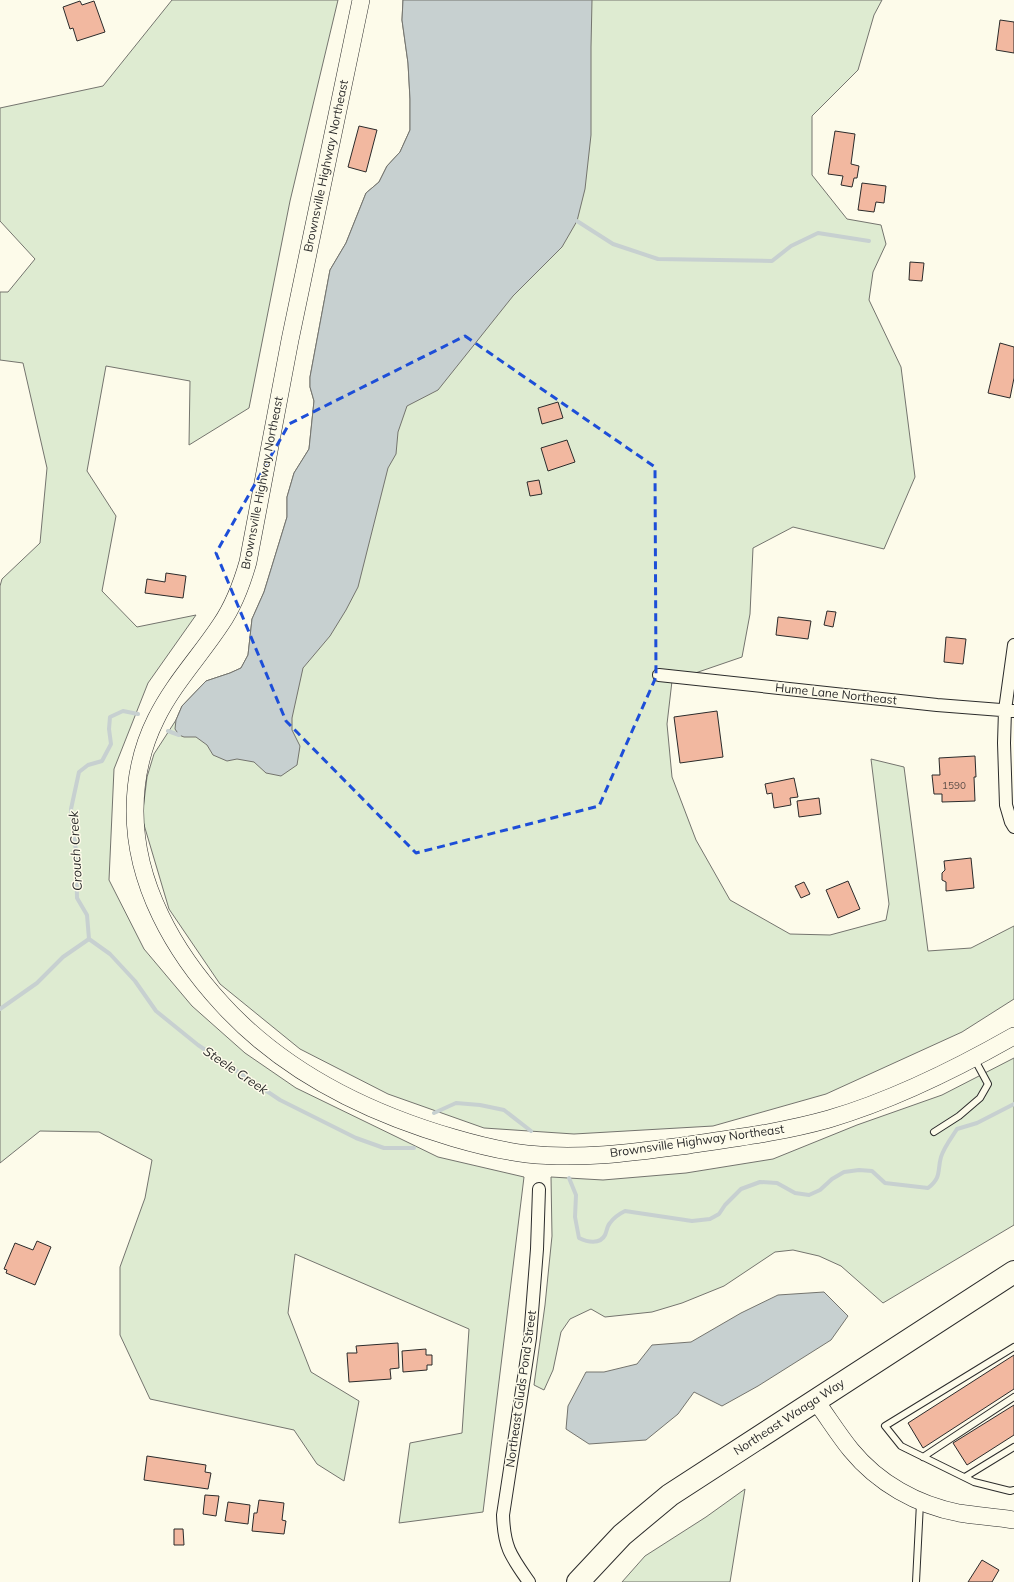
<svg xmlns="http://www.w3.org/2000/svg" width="1014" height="1582" font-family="Mulish,sans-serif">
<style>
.green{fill:#deebd1;stroke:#74746e}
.water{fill:#c7d0d0;stroke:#74746e}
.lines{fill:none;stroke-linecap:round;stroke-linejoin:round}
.stream{stroke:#c7d0d0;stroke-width:4}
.building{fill:#f2b8a0;stroke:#2b2b2b}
.lane-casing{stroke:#2b2b2b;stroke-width:8}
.street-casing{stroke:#2b2b2b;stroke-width:14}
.secondary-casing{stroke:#2b2b2b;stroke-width:18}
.highway-casing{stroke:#2b2b2b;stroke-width:24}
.lane{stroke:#fdfbea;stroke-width:6}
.street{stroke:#fdfbea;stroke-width:12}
.secondary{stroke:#fdfbea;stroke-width:17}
.highway{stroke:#fdfbea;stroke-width:22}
.marked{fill:none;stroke:#1d4ed8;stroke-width:3;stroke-dasharray:8 5;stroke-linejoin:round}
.labels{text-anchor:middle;stroke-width:3;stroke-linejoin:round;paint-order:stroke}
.number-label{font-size:10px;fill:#5d4e48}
.street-label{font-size:12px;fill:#2b2b2b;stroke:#fdfbea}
.water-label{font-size:13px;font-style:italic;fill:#2b2b2b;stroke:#fdfbea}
</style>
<rect width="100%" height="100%" fill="#fdfbea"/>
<path class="green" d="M172 0H338L290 201 249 408 189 445 190 381 106 366 87 471 116 516 102 591 137 627 196 615 148 683 114 769 109 880 144 949 192 1006 245 1053 296 1088 438 1157 524 1177 483 1512 399 1523 410 1443 462 1433 469 1329 295 1254 288 1313 311 1372 359 1401 344 1481 317 1464 294 1430 150 1399 120 1335V1267L145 1198 152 1160 99 1132 40 1131 0 1163V586L2 579 40 543 47 468 23 363 0 360V292H8L35 259 0 221V108L103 86Z
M403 0H882L874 15 858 70 812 116V175L847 219 881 225 886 244 873 272 869 300 901 367 915 477 884 549 793 527 753 548 750 614 742 657 672 681 667 724 672 777 696 840 730 900 790 934 830 935 886 920 889 904 871 759 904 767 928 951 971 948 1014 926V999L962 1032 826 1094 713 1126 574 1134 484 1128 388 1094 300 1049 220 984 169 909 142 818 147 777 154 754 176 720 182 706 206 681 230 673 241 668 248 655 252 619 264 592 287 517V497L294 473 309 449 314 401 310 387V377L330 270 346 243 366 193 379 182 387 166 400 152 410 130V99L408 63 402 20Z
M1014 1058V1225L883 1303 841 1266 819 1256 793 1250 775 1252 724 1286 682 1303 652 1312 605 1317 591 1309 570 1319 561 1332 553 1370 544 1390 534 1385 545 1305 552 1236 551 1177 603 1180 686 1173 773 1159 857 1125 942 1095Z
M745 1489 730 1582H622L645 1556 706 1517Z"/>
<path class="water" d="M403 0H592L591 47V135L585 189 577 221 562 247 513 296 438 390 407 406 398 432 396 454 388 468 358 587 346 610 330 636 303 668 292 718V730L300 746 297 765 281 776 266 773 254 762 237 759 227 761 213 755 207 745 196 737H184L179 735 175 729 176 720 182 706 206 681 230 673 241 668 248 655 252 619 264 592 287 517V497L294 473 309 449 314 401 310 387V377L330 270 346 243 366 193 379 182 387 166 400 152 410 130V99L408 63 402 20Z
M824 1292 848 1316 831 1340 758 1386 722 1406 694 1392 678 1414 646 1440 589 1444 566 1429 568 1406 586 1372H604L637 1364 652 1345 691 1342 741 1313 778 1295Z"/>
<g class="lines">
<path class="stream" d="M577 221 613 244 658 259 772 261 791 246 818 233 869 241
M168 731 179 735
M89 939 110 954 135 981 156 1011 198 1045 280 1100 356 1138 384 1148H414
M89 939 87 915 77 898 76 851 71 809 79 772 88 765 102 761 111 744 109 729 110 717 123 711 138 714
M0 1009 37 983 63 957 89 939
M434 1113 456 1103 480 1105 504 1110 531 1131
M569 1178 576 1195 575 1217 579 1238C587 1242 600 1245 605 1235 607 1231 607 1226 610 1223 614 1217 619 1214 625 1211L692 1221 710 1219 719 1214 725 1205 741 1189 760 1182 777 1183 795 1193 809 1195 820 1190 832 1179 844 1172 859 1170 872 1171 885 1183 928 1188C942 1177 937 1171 941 1157 944 1147 952 1137 957 1129L977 1123 1014 1104"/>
</g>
<path class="building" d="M80 1 82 5 94 1 105 32 77 41 73 28 70 29 63 7Z
M1000 20 1014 22V53L996 50Z
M359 126 377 130 366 172 348 167Z
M835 131 855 134 851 164 859 166 857 178H854L852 187 841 185 843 176 828 174Z
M862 183 886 186 884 203 876 202 874 212 858 210Z
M910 262 924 263 922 281 909 280Z
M1000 343 1014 347V378L1010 398 988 393Z
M558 402 563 418 542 424 538 408Z
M567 440 575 462 548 471 541 448Z
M539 480 542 494 530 496 527 482Z
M166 573 186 576 183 598 145 593 147 579 165 582Z
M827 611 836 612 833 627 824 625Z
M778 617 811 621 808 639 776 635Z
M946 637 966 639 963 664 944 662Z
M717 711 723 757 680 763 674 717Z
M975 756 976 777H974L975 801 942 802V794H934L932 775H940L939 758Z
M794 778 798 797 790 798 791 805 774 808 772 793 767 794 765 784Z
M819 798 821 814 799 817 797 801Z
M971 858 974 888 946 891V882L942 880V873L945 870 944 861Z
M848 881 860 909 838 918 826 890Z
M804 882 810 894 801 898 795 886Z
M37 1241 51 1247 35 1285 6 1273 7 1270 4 1269 15 1243 33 1250Z
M398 1343 399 1368 390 1369 391 1379 349 1382 347 1353H357L356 1346Z
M426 1349V1355H432V1365H427V1370L403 1372 402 1351Z
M1014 1355V1389L923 1448 908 1423Z
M1014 1405V1435L967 1465 953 1443Z
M147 1456 206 1465 205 1472 211 1473 208 1489 144 1480Z
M205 1495 219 1496 216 1516 203 1514Z
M259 1500 284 1503 282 1520 286 1521 284 1534 252 1531 254 1513H257Z
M228 1502 250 1505 248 1524 225 1521Z
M174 1529H183L184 1545H174Z
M982 1560 999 1570 992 1582H968Z"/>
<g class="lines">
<g class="lane-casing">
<path id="lane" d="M934 1132 959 1116 980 1098 988 1084 975 1060
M1014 1347 885 1426 901 1446 974 1482 1010 1491 1014 1490
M923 1457 1014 1397
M965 1477 1014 1447
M916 1582 920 1503"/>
</g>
<g class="street-casing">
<path id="street" d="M1014 645 1005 710 1004 743 1006 805 1011 822 1014 827
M659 675 937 705 1014 711
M529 1582C511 1556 504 1548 503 1515L530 1338 537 1249 539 1189"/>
</g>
<g class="secondary-casing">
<path id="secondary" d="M361 0 290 340 248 562C242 583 234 605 221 624 200 656 173 684 156 719 142 747 135 780 135 811 135 884 174 952 222 1004 283 1071 368 1113 454 1138 478 1145 502 1151 527 1154 581 1160 636 1152 689 1145 736 1138 783 1132 829 1119 894 1100 956 1069 1014 1036
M815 1400C827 1416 838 1434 851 1450 878 1483 917 1505 959 1513 977 1516 996 1517 1014 1520"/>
</g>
<g class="highway-casing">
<path id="highway" d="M578 1582 622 1535 670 1495 1014 1272"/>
</g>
<use href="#lane" class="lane"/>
<use href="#street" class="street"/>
<use href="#secondary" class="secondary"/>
<use href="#highway" class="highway"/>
</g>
<path class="marked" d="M465 336 655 467 656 677 599 806 416 853 286 721 216 553 289 424Z"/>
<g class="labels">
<g class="number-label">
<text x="954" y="789">1590</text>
</g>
<g class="street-label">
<text transform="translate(326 166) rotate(-78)" y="4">Brownsville Highway Northeast</text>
<text transform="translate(262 483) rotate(-79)" y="4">Brownsville Highway Northeast</text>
<text transform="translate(836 694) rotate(6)" y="4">Hume Lane Northeast</text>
<text transform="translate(697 1141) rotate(-8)" y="4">Brownsville Highway Northeast</text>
<text transform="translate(521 1389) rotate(-82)" y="4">Northeast Gluds Pond Street</text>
<text transform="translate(789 1417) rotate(-33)" y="4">Northeast Waaga Way</text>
</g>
<g class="water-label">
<text transform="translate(75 851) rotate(-93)" y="5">Crouch Creek</text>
<text transform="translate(236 1070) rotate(34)" y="5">Steele Creek</text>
</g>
</g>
</svg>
